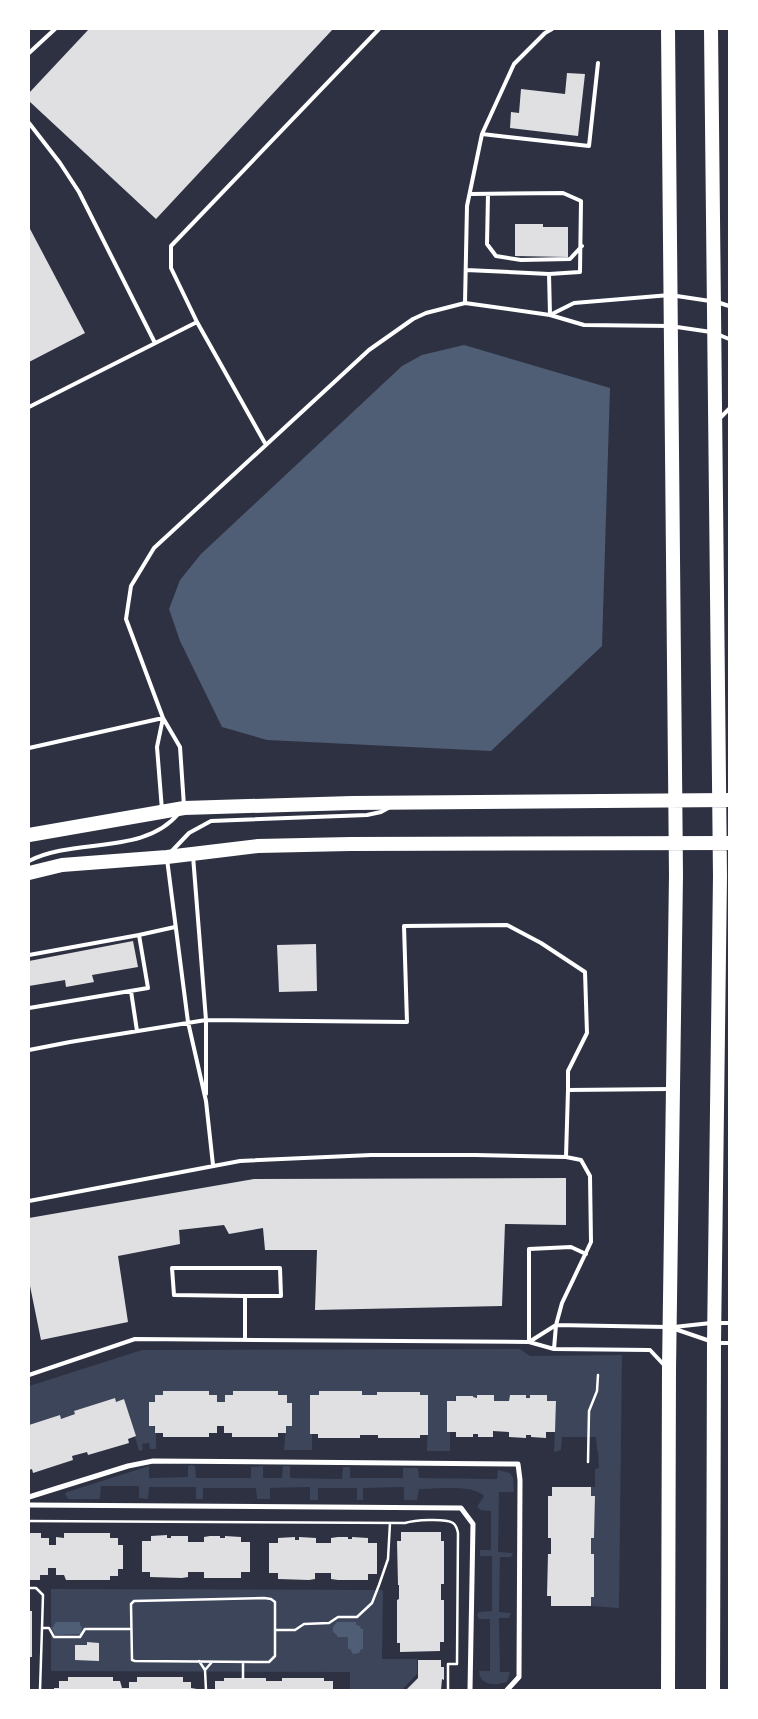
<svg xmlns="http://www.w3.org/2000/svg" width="758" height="1719" font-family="'Golos Text',sans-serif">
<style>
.green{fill:#3c4559}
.water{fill:#4f5d75}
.building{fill:#e0e0e3}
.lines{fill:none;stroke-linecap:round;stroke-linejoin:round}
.path{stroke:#fff;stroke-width:2.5}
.service{stroke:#fff;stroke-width:4}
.minor{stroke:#fff;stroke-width:5}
.trunk{stroke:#fff;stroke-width:14}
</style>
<rect width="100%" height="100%" fill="#2d3142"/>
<path class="green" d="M520 1349 530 1356 622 1355 619 1608 591 1606V1597L594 1596V1554H591V1538H594L595 1496H591V1487H595V1469L599 1468 598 1451 597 1450 596 1437H562L561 1450 554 1452 556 1401H547V1395H530V1398L510 1395 509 1401H494V1395H478L477 1398 473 1397V1396H456L450 1432V1451H427L428 1395H420V1392H378L377 1395H310V1434H312V1450H284L286 1426H292V1403H287L278 1395V1391H233V1395H225V1402H217V1395H209L208 1391H164L163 1395 155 1402H149L155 1432 156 1433V1449H150L149 1443 142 1444 143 1450 139 1451 124 1399 116 1402 114 1398 75 1411V1414L61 1419 59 1416 29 1425V1386L142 1350Z
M191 1465 195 1466 196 1478H251V1467L263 1466V1478H282L283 1466H290V1478L342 1479 343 1467H350V1478H403V1468H418L419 1478 497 1479 498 1470 510 1473 513 1478 514 1492H499L498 1552 513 1553 511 1557H500L499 1612 511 1613 509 1618H499L500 1672H510L507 1682C496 1685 480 1687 479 1671H490V1619H479L477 1615 479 1612 492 1611V1556H480V1550H491V1511L481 1510 477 1507 484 1496C472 1484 436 1489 419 1489L417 1500H404V1487L363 1488V1500H357V1488H318V1500H310V1487L270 1488V1499H257L256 1488H203V1499H196V1487H149L148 1499 139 1498V1486H101L100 1498 98 1499H68L65 1494 67 1492 149 1466V1478L188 1477V1466Z
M51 1589 383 1590 382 1659H417V1674L402 1690H350V1672L51 1671Z"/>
<path class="water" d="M464 345 610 388 602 646 491 751 267 740 222 727 180 641 169 609 180 580 201 554 402 366 422 355Z
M56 1622H80V1625L82 1627 81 1634 55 1635 52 1628Z
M337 1622H356V1625L360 1626 361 1629H363V1649H361L359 1653 353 1654 350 1649H348V1637H337V1635L333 1632V1627Z"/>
<path class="building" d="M89 29H333L156 219 29 101V93Z
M567 73 585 74 578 136 510 128 511 112 519 113 521 89 565 94Z
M515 224H543V227H568V257L515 256Z
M29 227 85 333 29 362Z
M133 941 138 967 92 975 94 982 66 987 65 980 29 986V961Z
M316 944 317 991 279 992 277 945Z
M566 1178V1225L505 1224 502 1306 315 1310 317 1250H265L263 1228 229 1234 224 1225 179 1230 180 1244 118 1256 128 1322 41 1340 29 1281V1218L254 1179Z
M163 1391H209V1395H217V1402H225V1395H233V1391H278V1395H287V1403H292V1426H286V1433H278V1437H232V1433H224V1426H217V1433H209V1437H163V1433H155V1426H149V1402H155V1395H163Z
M319 1391H362V1395H377V1392H420V1395H428V1435H420V1438H378V1435H360V1438H318V1434H310V1395H319Z
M477 1395H494V1401H509L510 1395H526V1398H530V1395H547V1401H556L555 1432H546V1438L531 1437V1435H526V1438L509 1437V1432L493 1431V1437H478V1434H473V1437H456V1432H447V1401H456V1396H473V1397L477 1398Z
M115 1398 116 1402 124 1399 136 1436 128 1439 129 1443 88 1455 87 1452 72 1456 73 1460 33 1473 32 1469 29 1470V1425L60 1415 61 1419 75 1414 74 1411Z
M552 1487H591V1496H595L594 1538H591V1554H594V1597H591V1606H551V1596H547L548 1554H551V1538H548V1496H552Z
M401 1532H441V1541H444V1584H441V1600H444V1642H440V1651L400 1652V1643H397V1600L399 1599V1585H398L397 1541H401Z
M30 1533H41V1538H49V1545H56V1537L64 1538V1533H110V1538H118V1545H123V1569H118V1576H110V1580H66L64 1575H56V1568H48V1575H40V1580H29Z
M167 1535V1538H171V1536H188V1542H204V1537L210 1536H220V1538H225V1536L241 1537V1542H250V1572H241V1578H204V1572H188V1577L182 1578 150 1577V1572H142V1541H151V1536Z
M295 1537V1540H299V1537L316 1538V1543H331V1538L338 1537H348V1539H352V1537L368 1538V1543H377V1574H368V1580H338L331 1579V1573H315V1579L309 1580 278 1579V1573H269V1543H278V1538Z
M29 1611H32V1657H29Z
M87 1642 99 1643V1661L75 1660V1645H87Z
M418 1660H441V1667H444V1680L442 1679 441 1690H406L418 1678Z
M68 1677H113V1681H120L122 1688H129V1682H137V1677H183V1682H191V1688L197 1689V1690H54V1688H59V1681H68Z
M224 1678H266V1681H282V1678H324V1681H333V1690H215V1681H224Z"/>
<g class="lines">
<path class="path" d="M588 1462 589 1411 597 1391 598 1375
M29 1521 405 1523C414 1520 445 1518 453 1523 457 1526 457 1529 458 1533L457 1664H448V1690
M29 1588H36L43 1595 42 1628
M264 1598 271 1599 275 1602V1656L269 1662 135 1661 132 1660 131 1604 134 1601Z
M275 1630H295L304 1624 329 1623 338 1617H357L372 1603 379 1585 388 1559 390 1523
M199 1661 205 1670
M243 1662V1678
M40 1690 42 1628H49L54 1637H80L85 1629H131
M206 1690 205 1670 212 1662"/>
<path class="service" d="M29 53 55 29
M29 123 60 163 79 192 155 343
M482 134 589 146 598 63
M488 194 487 244 496 256 521 260 570 259 582 246
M466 270 549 274
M710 301 670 295 574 303 550 315 584 325 670 326 711 332
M717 302 729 306
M465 303 467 206 482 134 514 64 545 33 552 29
M717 334 729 339
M29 407 197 322
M720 418 729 409
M266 445 197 322 171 268V246L379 29
M163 718 180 747 184 806
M29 748 163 718 126 619 131 586 154 548 369 350 413 319 426 313 465 303 550 315 549 274 580 272 581 201 563 193 470 194
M162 810 157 747 163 718
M170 853 189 833 211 821 367 815 381 812 390 807
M193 856 206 1020V1094
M167 859 188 1022 206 1101 213 1165
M29 861C75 837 144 856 179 813
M139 935 175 927
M29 955 139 935 148 988 29 1008
M131 991 137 1031
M29 1050 70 1042 206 1020 407 1022 404 926 507 925 541 943 585 972 587 1033 568 1071V1090
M29 1201 240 1161 371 1155H475L566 1157 568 1090 670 1089
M718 1323H729
M674 1327 711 1323
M672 1328 710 1341
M245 1339V1296L174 1295 172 1268H280L281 1296H245
M529 1342 556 1325 667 1327
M529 1342V1249L571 1247 586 1254
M717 1343H729
M554 1349 556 1325 562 1303 591 1242 590 1176 581 1160 566 1157
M29 1375 135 1339 529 1342 554 1349 650 1350 665 1366"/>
<path class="minor" d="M29 1497 128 1466 153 1461 518 1464 520 1480 519 1677 507 1690
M29 1505 461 1508 473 1524 470 1690"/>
<path class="trunk" d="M711 29 720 876 714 1343 713 1690
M29 835 184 808 352 803 729 800
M29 873 62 865 167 857 258 846 350 844 729 843
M668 1690 669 1370 676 875 668 29"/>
</g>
<rect width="758" height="1719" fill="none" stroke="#ffffff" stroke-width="60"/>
</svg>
